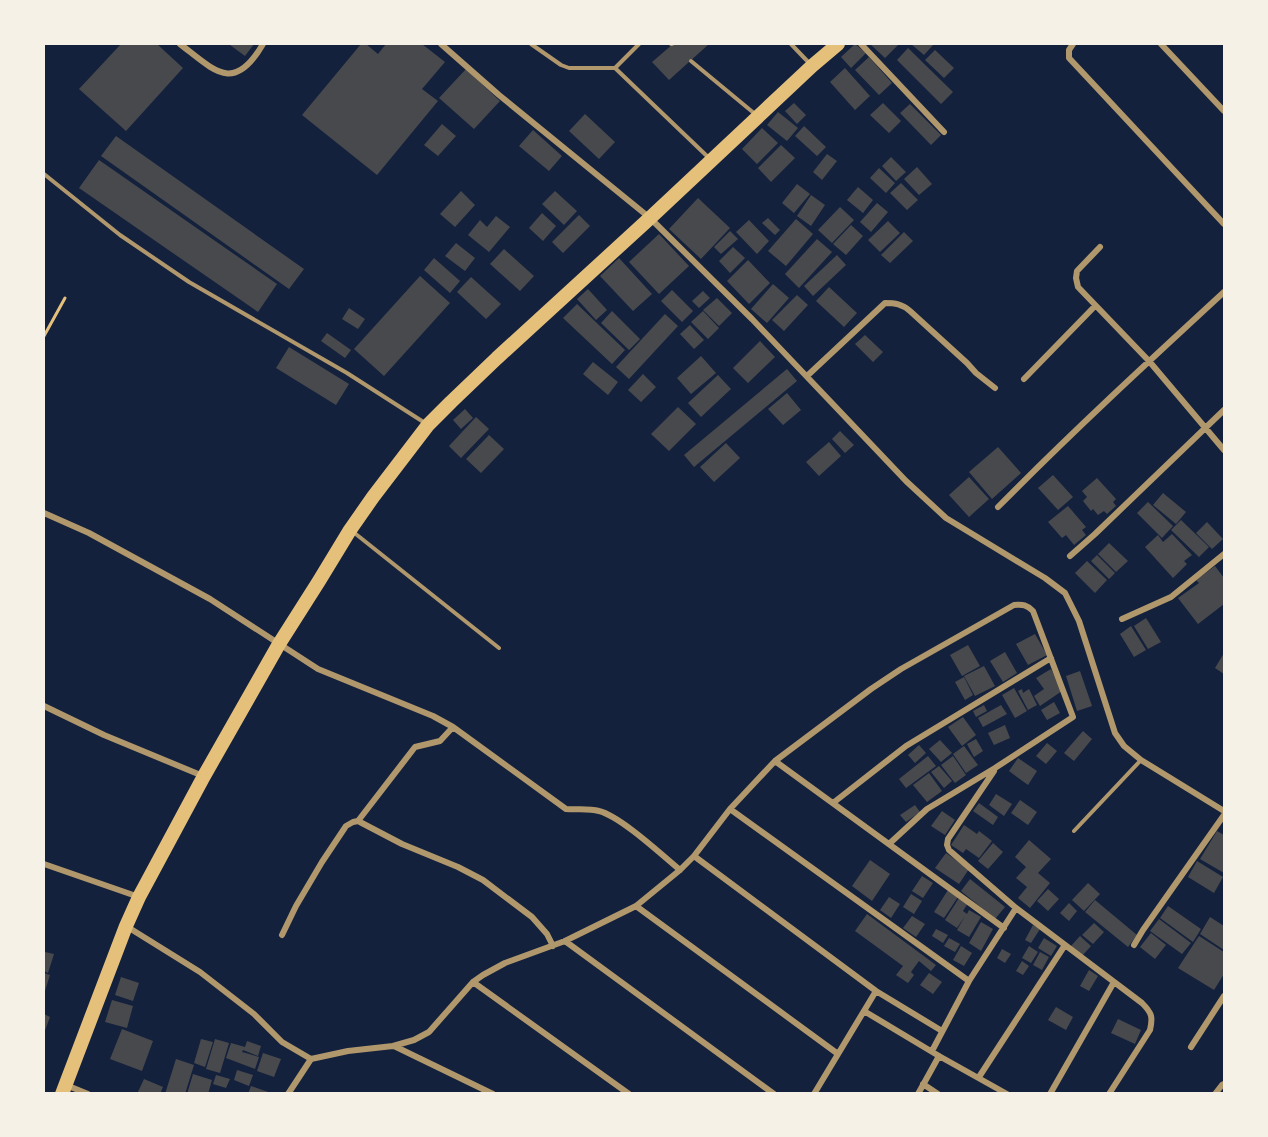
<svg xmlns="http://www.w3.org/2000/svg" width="1268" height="1137" font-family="Spectral,serif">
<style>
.building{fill:#48494c}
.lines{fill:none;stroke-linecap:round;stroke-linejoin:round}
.path{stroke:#e5c07b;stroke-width:3}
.service{stroke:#b1986c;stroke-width:4}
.minor{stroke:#b1986c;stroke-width:6}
.trunk{stroke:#e5c07b;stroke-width:14}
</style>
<rect width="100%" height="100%" fill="#14213d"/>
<path class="building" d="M121 44H157L183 68 126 131 79 89Z
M232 44H254L245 56 230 45Z
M361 44H366L378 54 386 44H422L445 62 422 89 438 101 377 175 302 115Z
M673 44H709L669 80 652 62Z
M855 44 866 53 851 68 841 57Z
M870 44H897L898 45 885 58Z
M911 44H934L924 55Z
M908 48 953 92 941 104 897 60Z
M935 50 954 68 944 78 925 60Z
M869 57 892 83 879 95 855 70Z
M845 68 870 96 855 110 830 82Z
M466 69 500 101 474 129 439 98Z
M794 103 806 115 797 124 785 111Z
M883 103 901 121 889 133 870 115Z
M910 104 941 135 931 145 900 113Z
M778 112 798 128 787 141 767 125Z
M585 114 615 142 599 159 569 131Z
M442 124 456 136 438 156 424 145Z
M804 126 826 147 817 156 795 136Z
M762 128 778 143 757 164 742 149Z
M533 130 562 156 549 171 519 146Z
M116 136 304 269 289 289 101 156Z
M781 145 795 158 771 182 758 168Z
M827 154 837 161 822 180 813 172Z
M891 157 906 172 896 181 882 166Z
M99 160 277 284 258 312 79 188Z
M917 167 932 184 919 195 904 179Z
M879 168 895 183 886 193 870 178Z
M901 183 918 200 907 210 890 193Z
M797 184 810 194 794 213 782 203Z
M858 187 873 200 863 213 847 200Z
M461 191 475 205 455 227 440 214Z
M555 191 577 211 564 225 542 204Z
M811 195 825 205 811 226 797 216Z
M698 198 730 228 701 259 669 229Z
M877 203 888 212 871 232 860 222Z
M840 207 854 220 832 243 818 230Z
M542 213 556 226 543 241 529 228Z
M579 215 590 226 563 253 552 242Z
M496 216 510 227 489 252 468 235 480 220 487 227Z
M768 218 780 230 775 235 762 223Z
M796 219 813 234 786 266 768 251Z
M749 220 769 241 757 254 736 232Z
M888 221 900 233 880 252 868 240Z
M851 225 863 236 846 255 833 244Z
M730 231 738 239 721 254 714 247Z
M904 232 913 241 890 263 881 255Z
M659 234 689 266 659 294 629 262Z
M817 239 832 252 799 288 785 274Z
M456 243 475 258 465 271 445 256Z
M733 247 745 258 730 273 719 261Z
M504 249 534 276 520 291 490 264Z
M837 255 846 265 813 296 804 286Z
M434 258 460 281 450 293 424 270Z
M619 258 652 294 633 311 600 276Z
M748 260 770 283 749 304 727 281Z
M420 276 450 303 384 376 354 349Z
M471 277 501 304 486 319 457 292Z
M773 284 789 298 767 323 751 309Z
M829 287 857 313 844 327 816 301Z
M588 289 607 310 596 320 577 299Z
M672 290 693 311 682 322 661 301Z
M703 291 710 298 699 308 692 301Z
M797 295 808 305 784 331 772 320Z
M717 298 732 313 719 326 703 310Z
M577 304 625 350 612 364 563 318Z
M349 308 365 319 358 329 342 319Z
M612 311 640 339 629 350 601 323Z
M703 311 719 328 708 339 691 322Z
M665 314 678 326 629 379 616 367Z
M690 325 704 340 694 349 680 334Z
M327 333 351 350 345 358 321 341Z
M865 335 883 352 873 362 855 344Z
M760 341 775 357 748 383 733 368Z
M289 347 349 384 336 405 276 368Z
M701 356 716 373 691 394 677 378Z
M593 362 618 382 608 395 583 374Z
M787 369 797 381 694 467 684 455Z
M643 374 656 387 641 402 628 390Z
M718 375 731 389 701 417 688 403Z
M787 393 801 410 783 425 768 409Z
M678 407 696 424 669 451 651 434Z
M465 409 473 418 461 429 453 420Z
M476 417 489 429 461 458 449 446Z
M840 431 854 445 845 453 832 439Z
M489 435 504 449 481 473 466 459Z
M829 442 841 456 819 476 806 462Z
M726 443 740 458 714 482 700 467Z
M998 447 1021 473 992 499 969 472Z
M1053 475 1073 497 1058 510 1038 488Z
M969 477 989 499 969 517 949 495Z
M1097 478 1116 499 1113 502 1116 506 1107 514 1104 511 1098 515 1093 509 1091 511 1083 501 1087 497 1082 491Z
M1163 493 1186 512 1176 524 1153 505Z
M1148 502 1173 526 1162 538 1137 513Z
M1068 506 1086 527 1082 530 1086 535 1074 545 1066 535 1062 538 1048 522Z
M1181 520 1209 547 1199 557 1171 530Z
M1207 522 1223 539 1212 549 1196 533Z
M1172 534 1192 555 1184 561 1187 564 1173 578 1145 547 1158 535 1163 542Z
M1109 543 1128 561 1116 572 1098 554Z
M1097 555 1115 573 1109 579 1091 561Z
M1087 561 1107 580 1095 593 1075 573Z
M1215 566 1224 578V604L1198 624 1178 598 1199 583 1196 580Z
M1146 618 1161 642 1148 649 1134 626Z
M1131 626 1146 650 1134 657 1120 634Z
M1035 634 1047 655 1028 665 1016 644Z
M968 645 980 666 962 676 950 655Z
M1005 652 1017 673 1003 682 990 661Z
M1224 653V674L1215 668Z
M984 666 995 686 975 696 964 676Z
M1051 669 1062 691 1040 706 1034 696 1044 689 1036 678Z
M1080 671 1092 706 1077 711 1066 676Z
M964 677 973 695 965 700 955 682Z
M1014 688 1027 711 1015 718 1002 695Z
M1022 689 1023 693 1029 689 1037 705 1028 710 1018 691Z
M1054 702 1060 713 1047 720 1041 710Z
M984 705 987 711 976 717 973 711Z
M1001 705 1007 714 983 727 978 718Z
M963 717 976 735 962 746 948 727Z
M1005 725 1010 738 994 745 988 733Z
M1083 731 1092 739 1074 761 1064 753Z
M976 739 983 751 974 757 967 744Z
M940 740 952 753 941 762 929 749Z
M1047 743 1057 751 1046 764 1036 756Z
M919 745 926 753 915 763 908 755Z
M964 746 978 765 966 773 953 754Z
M928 756 936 766 906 788 899 779Z
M953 756 966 775 955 783 941 765Z
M1018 758 1037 771 1028 785 1009 771Z
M939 766 952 781 944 788 931 772Z
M929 773 942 791 927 802 913 785Z
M996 794 1012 804 1004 816 989 805Z
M1020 800 1037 812 1028 825 1011 813Z
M979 803 998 817 993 825 973 811Z
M915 805 920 812 906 822 900 815Z
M942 811 955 820 945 835 931 826Z
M964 825 977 834 979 831 992 841 979 858 966 849 963 853 951 845Z
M1217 831 1224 835V873L1200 859Z
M1029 840 1051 859 1038 873 1050 883 1030 908 1018 898 1032 881 1027 887 1016 878 1026 867 1015 857Z
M993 843 1003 852 988 869 978 861Z
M946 853 969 869 959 884 935 868Z
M870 860 890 874 872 901 852 886Z
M1197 861 1223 877 1214 893 1188 877Z
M922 876 933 883 923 898 912 891Z
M970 879 1005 907 995 919 961 891Z
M1088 883 1100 894 1084 911 1072 900Z
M1048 889 1059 899 1048 911 1037 901Z
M948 890 958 897 944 918 934 912Z
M911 894 922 901 914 914 903 907Z
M889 897 900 904 891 918 880 910Z
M959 898 968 903 963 911 967 914 969 910 981 917 969 937 957 930 965 916 957 928 945 920Z
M1095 900 1137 935 1128 947 1085 912Z
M1069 903 1077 911 1069 921 1060 913Z
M1168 906 1201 929 1193 942 1160 918Z
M867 914 936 965 931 971 919 961 911 972 914 975 908 983 896 975 903 966 855 931Z
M912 916 925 924 916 937 903 928Z
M1210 917 1224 926V950L1200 934Z
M1159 919 1191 943 1182 954 1150 931Z
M981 922 993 929 981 951 969 943Z
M1094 923 1104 932 1093 944 1082 935Z
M1033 925 1040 929 1031 943 1025 940Z
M936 929 948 935 943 943 932 936Z
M1151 933 1166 945 1155 959 1140 947Z
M1080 936 1091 946 1082 956 1071 946Z
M1199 936 1224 952V974L1214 990 1178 968Z
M949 938 960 944 955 952 944 946Z
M1044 938 1057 946 1051 956 1038 948Z
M961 946 972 953 964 966 953 960Z
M1029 946 1038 952 1031 963 1022 958Z
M1002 949 1011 954 1005 963 997 958Z
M45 952 54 954 48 973 44 971V958Z
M1040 952 1049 957 1042 970 1033 965Z
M1022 961 1029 966 1023 975 1016 971Z
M1089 970 1098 976 1089 991 1080 986Z
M44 973 50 975 44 994Z
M929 973 942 982 933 994 920 985Z
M121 977 139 983 133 1001 115 995Z
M112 1000 133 1006 127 1028 105 1022Z
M1056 1007 1073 1017 1066 1030 1048 1020Z
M44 1014 50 1017 44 1033Z
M1118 1019 1141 1030 1135 1044 1111 1033Z
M122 1029 153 1041 142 1071 110 1059Z
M201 1039 213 1042 205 1067 194 1063Z
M215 1039 229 1043 220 1073 206 1069Z
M247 1041 261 1046 258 1056 243 1050 242 1052 259 1057 255 1069 226 1058 231 1043 245 1047Z
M263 1053 281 1059 274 1077 257 1071Z
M176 1059 194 1065 185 1094H165Z
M237 1070 253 1075 249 1086 234 1080Z
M193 1074 212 1080 208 1094H187Z
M216 1075 230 1079 226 1088 213 1084Z
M144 1079 163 1087 160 1094H137Z
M251 1086 271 1093V1094H248Z"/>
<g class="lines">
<path class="path" d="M44 336 65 298"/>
<path class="service" d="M531 44 561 65 569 68H615L709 158
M671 44H672
M791 44 811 65
M691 61 755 114
M615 68 639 44
M44 174 120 235 189 282 347 373 425 423
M352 531 499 648
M1074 831 1141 760"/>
<path class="minor" d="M180 44C215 71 234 94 263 44
M441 44 499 95 650 218 752 319 906 481 946 518 1045 578 1065 593 1079 621 1115 733 1124 746 1141 760 1224 811
M861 44 944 132
M1073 44 1069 50V58L1224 224
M1161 44 1224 111
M1100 247 1077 271 1076 278 1078 287 1149 361 1224 450
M807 376 885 303C895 303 902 304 910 311L967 363 976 373 995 388
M1024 379 1095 306
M998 507C1071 433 1148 362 1224 292
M44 514V513L89 533 210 599 318 669 433 716 453 727 566 809C577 810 588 808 599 811 620 816 662 855 680 870
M1070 556 1095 534 1224 410
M1122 619 1171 597 1224 554
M44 706 104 735 203 776
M775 761 1004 928
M994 771 948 839 947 845 949 850 1016 908 1142 1003C1152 1013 1153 1017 1150 1030L1109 1094
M833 803 906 746 1051 658
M730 809 969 981
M358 821 415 747 440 741 453 727
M694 856 876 991 942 1031
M44 864 139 897
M636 906 838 1054
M126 926 200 972 254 1014 282 1042 311 1059
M282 935 296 906 322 862 346 826 353 822 358 821 402 844 458 867 483 880 532 917 547 934 553 946
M565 941 774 1094
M1134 945 1143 930 1224 815
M473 982 629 1094
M864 1011 939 1056 1007 1094
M394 1046 493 1094
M1191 1047 1224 996
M932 1051 969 981 1016 908
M979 1077 1065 945
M923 1084 938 1094
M66 1085 88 1094
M288 1094 311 1059 348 1051 393 1046 414 1040 429 1032 473 982 483 975 505 963 565 941 636 906 680 870 694 856 730 809 775 761 871 689 901 669 1014 605C1023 604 1027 605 1033 611L1073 717 995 768 927 809 889 844
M814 1094 876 991
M918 1094 939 1056
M1050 1094 1114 982
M1215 1094 1222 1085 1224 1084"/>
<path class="trunk" d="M62 1094 126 926 139 897 204 776 279 644 319 581 350 530 373 497 428 425 451 402 497 358 650 218 812 66 838 44"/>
</g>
<rect width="1268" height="1137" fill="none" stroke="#f6f1e7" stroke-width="90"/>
</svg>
